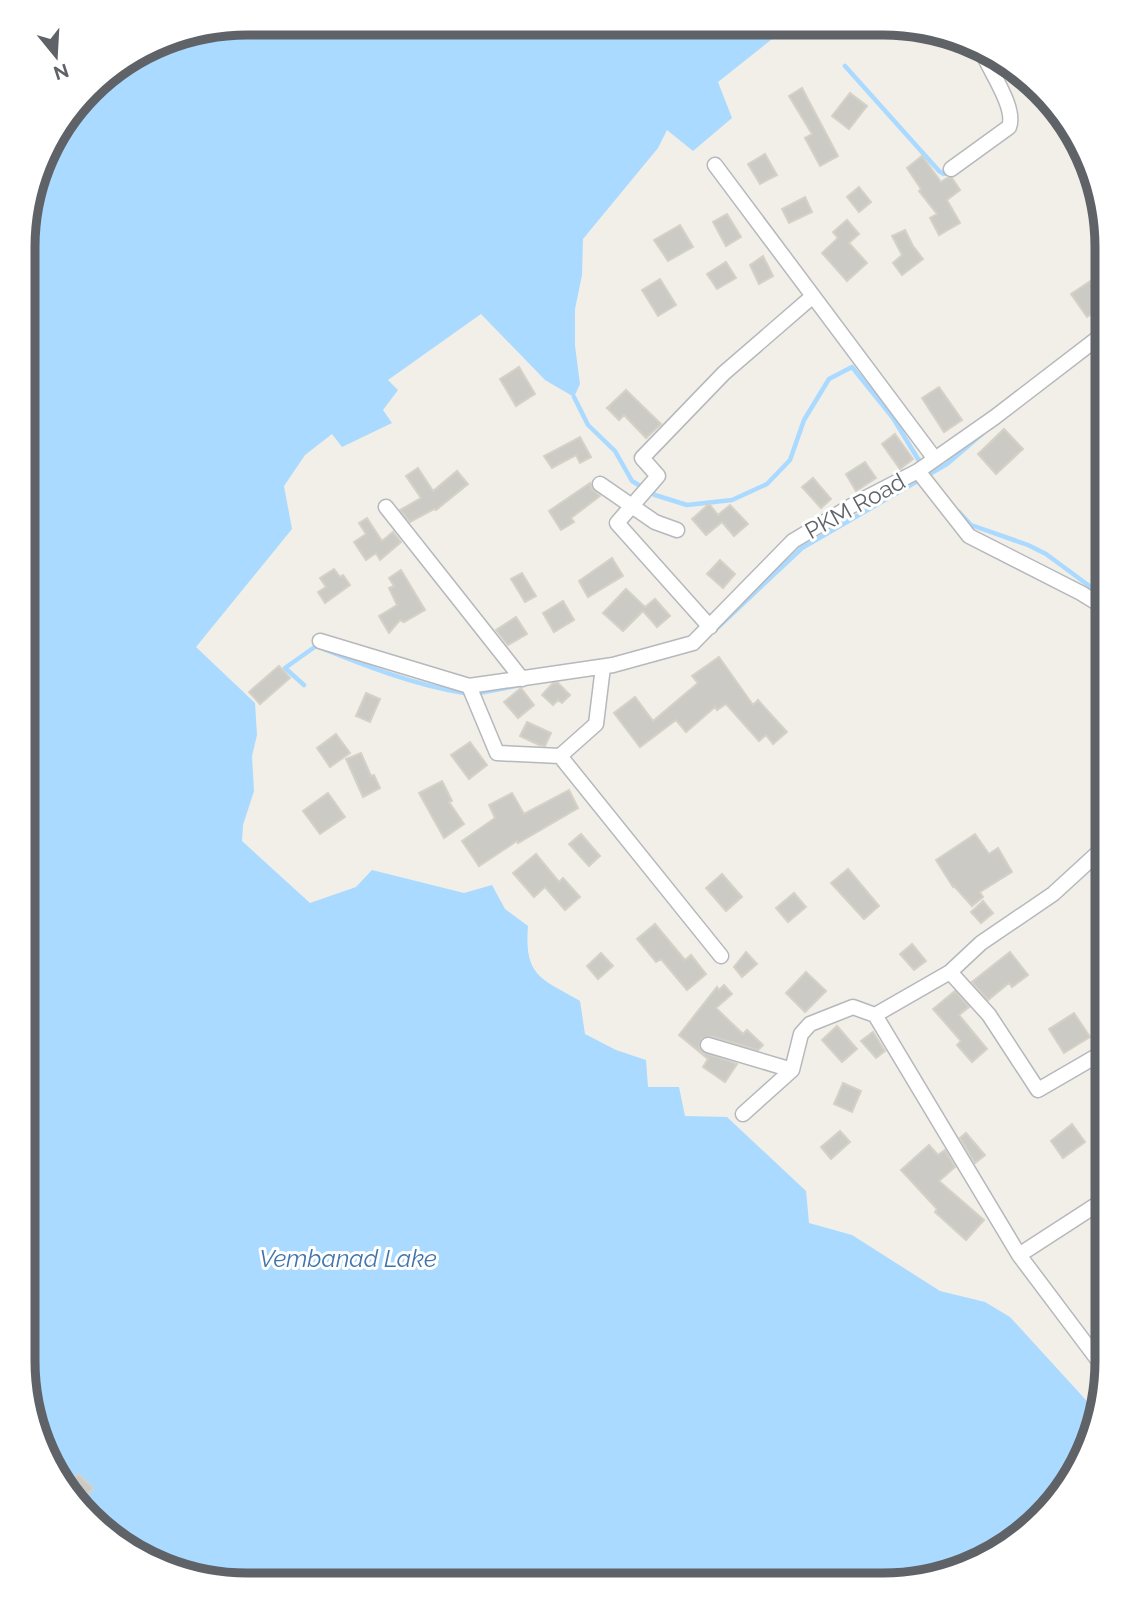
<svg xmlns="http://www.w3.org/2000/svg" width="1130" height="1608" font-family="Raleway,sans-serif">
<style>
.water{fill:#aadaff}
.lines{fill:none;stroke-linecap:round;stroke-linejoin:round}
.stream{stroke:#aadaff;stroke-width:4.5}
.building{fill:#cccac5;stroke:#d6d1c6;stroke-width:2}
.minor-casing{stroke:#b5b8bc;stroke-width:17}
.minor{stroke:#fff;stroke-width:14}
.labels{text-anchor:middle;stroke-width:6;stroke-linejoin:round;paint-order:stroke}
.street-label{font-size:23px;fill:#5f6368;stroke:#fff}
.water-label{font-size:24px;font-style:italic;fill:#4174aa;stroke:#fff}
.rim{fill:none;stroke:#5f6368;stroke-width:9}
</style>
<rect width="100%" height="100%" fill="#f1efe8"/>
<path class="water" d="M247 23 811 24 776 36 718 82 732 118 693 151 667 130 658 148 583 239 582 275 575 309V346L580 384 574 397 545 380 481 314 388 380 398 390 383 410 392 423 342 447 332 434 305 455 284 486 292 529 196 647 255 703 257 735 252 756 254 791 243 825 242 841 310 903 356 887 372 870 464 893 492 885 505 909 528 926C524 977 541 978 580 1001L585 1034 616 1050 646 1060 648 1087H679L685 1116 727 1117 806 1191 809 1223 852 1235 940 1291 985 1302 1010 1317 1095 1410 1069 1486 982 1562 883 1585 218 1583 111 1539 46 1460 23 1361 25 217 53 135 99 78 175 35Z"/>
<g class="lines">
<path class="stream" d="M845 66 939 171 944 174 949 172
M574 397 588 425 615 451 632 481 655 495 687 505 732 500 767 484 790 460 804 420 829 379 852 367 893 418 921 464
M959 512 971 525 1028 545 1046 554 1107 599
M714 631 802 548 947 464 982 434
M304 685 285 668 316 646C363 665 414 685 464 693
M474 694 521 685"/>
</g>
<path class="building" d="M802 88 838 156 820 166 805 138 812 134 789 96Z
M850 93 867 106 849 129 832 116Z
M765 154 777 175 760 184 748 164Z
M922 156 941 182 947 178H952L960 190 947 200 960 223 939 235 930 218 937 214 919 191 921 189 907 168Z
M859 187 871 202 859 212 847 197Z
M805 197 812 212 789 223 782 209Z
M727 214 741 237 726 246 713 222Z
M847 220 859 234 849 243 867 263 847 281 822 253 838 238 833 232Z
M680 225 693 247 668 261 654 240Z
M905 230 913 246 923 259 902 275 893 263 902 255 892 236Z
M763 256 773 276 759 284 750 265Z
M726 262 736 278 717 289 707 274Z
M1095 278 1107 297V304L1087 317 1071 294Z
M660 279 676 305 658 316 642 290Z
M519 367 535 394 516 406 500 379Z
M939 387 962 420 944 432 922 398Z
M626 390 661 424 646 438 624 415 619 420 607 408Z
M1004 429 1023 449 996 474 978 454Z
M895 434 913 459 900 469 882 444Z
M580 437 591 457 580 463 576 455 552 468 544 456Z
M865 462 876 478 856 491 846 474Z
M418 468 433 491 457 471 468 484 436 510 434 509 410 522 400 510 421 498 406 476Z
M813 478 831 499 821 508 802 487Z
M590 483 592 489 600 496 571 518 574 522 561 530 549 511Z
M709 504 718 515 730 505 748 524 734 536 722 522 706 535 692 519Z
M367 518 382 541 393 532 401 542 380 560 376 553 366 560 354 542 366 534 359 523Z
M612 558 623 576 588 597 579 581Z
M720 560 735 574 723 588 707 574Z
M334 569 340 577 343 575 350 585 325 603 318 592 326 587 320 578Z
M401 570 425 610 404 622 400 620 389 633 379 616 397 605 389 588 394 586 389 578Z
M522 573 536 596 525 602 511 579Z
M626 589 645 607 655 599 670 616 657 627 643 611 623 631 603 613Z
M563 601 574 620 554 632 543 613Z
M516 617 527 634 508 645 496 630Z
M719 657 753 705 758 700 787 732 773 744 766 735 759 741 726 704 717 710 715 707 686 732 676 720 640 747 614 713 635 697 653 721 698 683 692 676Z
M279 666 290 678 260 704 249 692Z
M553 683H558L570 695 562 703 558 700 553 705 542 695Z
M521 688 534 705 518 718 504 702Z
M366 693 380 699 370 722 356 716Z
M527 722 551 733 545 746 539 745 520 736Z
M336 734 350 753 330 767 317 748Z
M470 742 487 765 469 779 451 755Z
M361 753 371 776 374 775 380 788 363 797 346 759Z
M442 781 452 801 449 802 464 824 444 838 419 793Z
M569 790 578 808 518 843 517 841 479 866 462 841 495 818 489 805 512 793 524 814Z
M328 793 345 817 320 834 303 811Z
M581 834 600 856 589 866 569 844Z
M975 834 989 854 998 848 1012 872 980 892 983 897 972 906 954 886 953 887 936 860Z
M536 854 559 882 563 878 580 897 565 910 545 887 534 897 513 873Z
M848 869 879 906 864 919 831 883Z
M722 874 742 897 726 911 706 888Z
M794 893 806 907 788 922 776 908Z
M983 901 993 913 981 923 971 912Z
M655 924 685 960 691 955 706 974 687 990 661 959 656 962 637 939Z
M912 944 926 961 914 970 900 954Z
M746 952 757 964 742 977 734 967Z
M1010 952 1028 975 1012 987 1009 983 988 1000 972 982Z
M601 953 613 966 598 979 587 966Z
M806 972 826 991 805 1012 786 993Z
M724 985 732 994 716 1008 743 1034 747 1030 763 1045 758 1050 711 1036 701 1039 699 1047 702 1052 737 1064 725 1082 703 1067 708 1059 679 1035 717 987 719 990Z
M955 991 969 1007 959 1015 987 1049 972 1062 957 1045 961 1041 933 1009Z
M1074 1013 1090 1037 1064 1053 1049 1029Z
M837 1026 857 1049 842 1062 822 1040Z
M873 1032 885 1051 876 1058 861 1041Z
M843 1083 861 1091 852 1112 834 1104Z
M1072 1124 1085 1142 1063 1158 1051 1141Z
M840 1131 850 1142 831 1159 821 1147Z
M966 1133 985 1155 975 1163 960 1138Z
M929 1145 938 1155 945 1150 955 1167 939 1181 984 1220 966 1240 935 1212 937 1209 901 1170Z
M78 1474 93 1488 80 1502 67 1486Z"/>
<g class="lines">
<g class="minor-casing">
<path id="minor" d="M715 165 935 459
M951 169 1009 127C1016 110 994 77 986 60L989 56
M918 471 969 536 1081 593 1107 609
M600 484 655 522 677 530
M386 507 522 679
M710 627 617 523 658 476 642 458 724 373 813 296
M320 641 469 686 613 665 693 643 793 541 858 502 918 471 995 417 1107 331
M603 667 596 724 560 756 721 956
M469 686 497 753 560 756
M875 1015 1019 1255 1107 1372
M708 1045 792 1070
M1107 1050 1038 1090 989 1015 950 972 981 943 1053 894 1101 850 1107 849
M743 1114 792 1070 801 1034 810 1024 853 1007 875 1015 950 972
M1019 1255 1107 1198"/>
</g>
<use href="#minor" class="minor"/>
</g>
<g class="labels">
<g class="street-label">
<text transform="translate(855 506) rotate(-29)" y="8">PKM Road</text>
</g>
<g class="water-label">
<text x="348" y="1267">Vembanad Lake</text>
</g>
</g>
<path d="M0 0H1130V1608H0ZM247 35H883A212 212 0 0 1 1095 247V1361A212 212 0 0 1 883 1573H247A212 212 0 0 1 35 1361V247A212 212 0 0 1 247 35Z" fill="#fff" fill-rule="evenodd"/>
<path class="rim" d="M247 35H883A212 212 0 0 1 1095 247V1361A212 212 0 0 1 883 1573H247A212 212 0 0 1 35 1361V247A212 212 0 0 1 247 35Z"/>
<g transform="translate(56 56) rotate(162)" stroke="#ffffff" stroke-width="5" paint-order="stroke">
<path d="M0-5L12 26L0 18L-12 26Z" fill="#5f6368"/>
<text y="-10" font-size="19" font-weight="bold" text-anchor="middle" fill="#5f6368">N</text>
</g>
</svg>
